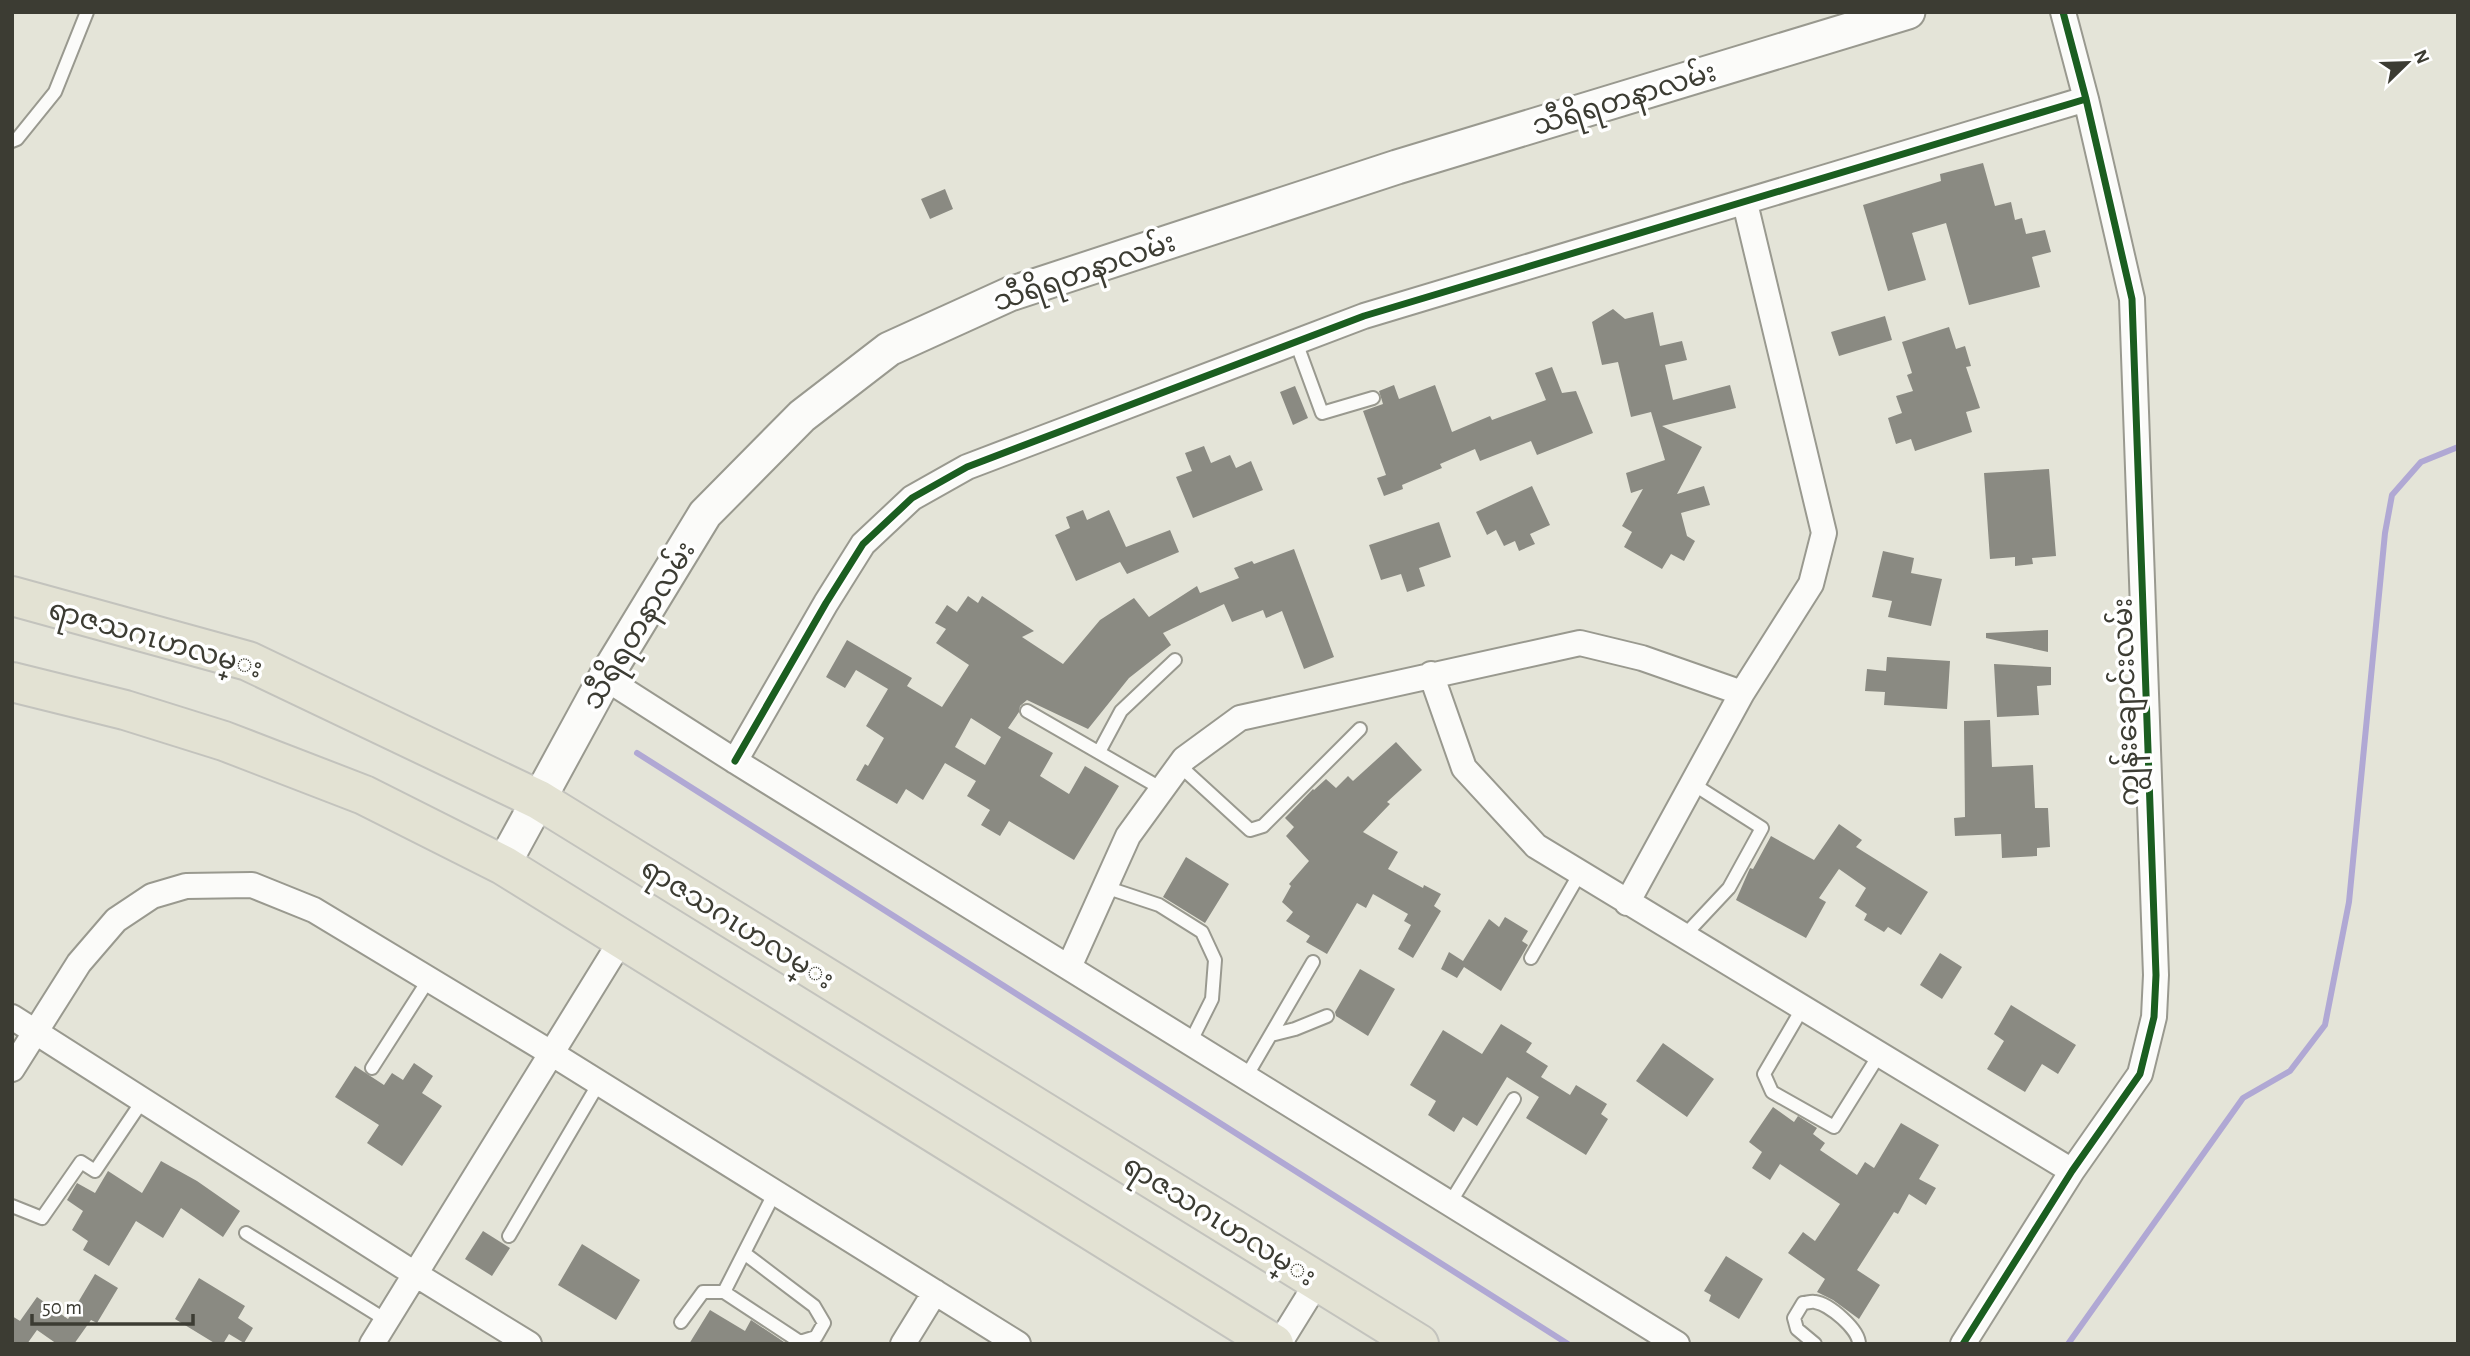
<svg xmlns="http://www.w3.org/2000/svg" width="2470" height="1356" font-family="'Alegreya Sans','Noto Sans Myanmar',sans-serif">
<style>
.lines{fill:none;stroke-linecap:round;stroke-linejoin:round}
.stream{stroke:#b0a8d4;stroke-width:6}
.building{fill:#8a8a82;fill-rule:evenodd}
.lane-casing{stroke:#99998f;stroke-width:16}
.street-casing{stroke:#99998f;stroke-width:28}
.secondary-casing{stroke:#99998f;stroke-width:37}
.primary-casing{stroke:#c3c3bd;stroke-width:42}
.lane{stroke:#fbfbf9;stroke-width:12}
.street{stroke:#fbfbf9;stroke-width:24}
.secondary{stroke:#fbfbf9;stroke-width:33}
.primary{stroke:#e3e2d3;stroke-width:38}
.cycleway-casing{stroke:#fff;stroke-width:11}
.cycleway{stroke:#1b5e20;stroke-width:7}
.labels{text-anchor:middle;stroke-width:7;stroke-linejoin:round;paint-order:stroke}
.street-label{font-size:28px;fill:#3c3c33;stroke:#fff}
</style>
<rect width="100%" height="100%" fill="#e4e4d8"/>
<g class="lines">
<path class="stream" d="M637 753 1568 1344
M2068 1344 2243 1098 2290 1071 2325 1025 2349 902 2385 533 2392 495 2421 462 2458 447"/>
</g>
<path class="building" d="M1983 163 1995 206 2011 202 2015 220 2022 218 2026 234 2045 230 2051 252 2032 257 2040 287 1969 305 1946 223 1912 233 1926 280 1888 291 1863 205 1941 181 1940 174Z
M945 189 953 209 930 219 921 199Z
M1613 309 1625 319 1653 312 1660 346 1682 341 1687 360 1665 365 1673 400 1730 385 1736 408 1662 426 1702 447 1677 494 1704 486 1710 505 1681 513 1687 536 1695 541 1684 561 1671 554 1662 569 1624 547 1632 532 1622 526 1643 489 1631 493 1626 473 1665 460 1651 412 1631 417 1618 362 1602 365 1592 322Z
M1885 316 1892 340 1839 356 1831 332Z
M1949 327 1956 349 1965 346 1971 366 1966 367 1980 408 1966 412 1972 432 1915 451 1911 439 1896 444 1888 418 1902 413 1896 396 1913 391 1907 375 1912 373 1902 342Z
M1552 367 1562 393 1576 391 1593 433 1537 455 1531 441 1480 461 1475 449 1440 464 1442 468 1402 485 1403 489 1384 496 1377 478 1386 475 1363 411 1383 404 1379 391 1394 385 1399 399 1435 385 1452 432 1490 416 1492 420 1546 400 1535 373Z
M1295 386 1308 418 1293 425 1280 392Z
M1204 446 1211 463 1230 455 1236 468 1251 461 1263 490 1193 518 1176 477 1192 471 1185 453Z
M2049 469 2056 556 2032 558 2033 564 2015 566V557L1990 559 1984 473Z
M1532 486 1550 525 1530 534 1535 544 1519 551 1515 541 1504 546 1496 530 1487 535 1476 512Z
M1083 510 1087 520 1109 510 1126 547 1170 530 1179 552 1127 574 1120 562 1076 581 1055 535 1070 528 1066 517Z
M1439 522 1451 557 1419 568 1425 586 1407 592 1401 574 1381 580 1369 545Z
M1294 549 1334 657 1304 669 1282 611 1266 618 1263 610 1232 622 1224 604 1163 633 1171 645 1129 678 1088 729 1027 700 1020 706 1019 712 1008 728 1053 753 1040 776 1069 794 1085 766 1119 786 1074 860 1009 821 1000 836 981 825 990 810 967 796 976 781 945 763 923 800 906 789 897 804 856 780 865 764 868 766 884 738 866 726 888 689 856 670 845 688 826 677 847 640 912 678 907 686 942 707 969 665 936 643 946 629 935 623 947 605 957 612 968 596 978 603 982 596 1034 631 1022 637 1063 664 1100 620 1134 598 1149 617 1197 586 1200 593 1239 578 1234 568 1252 561 1254 564ZM971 718 1001 737 985 765 955 747Z
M1883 551 1914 558 1911 573 1942 579 1931 626 1888 617 1892 601 1872 597Z
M2048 630V652L1986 638V633Z
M1887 657 1950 661 1947 709 1884 705 1885 692 1865 691 1867 669 1886 671Z
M1994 664 2051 667V685L2037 686 2039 715 1997 717Z
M1990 720 1992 767 2033 765 2035 808H2048L2050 847 2037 848V856L2002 858 2001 834 1955 836 1954 818 1965 817 1964 721Z
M1396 742 1422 770 1387 802 1390 804 1363 832 1398 852 1388 869 1423 888 1424 885 1441 894 1434 906 1441 911 1413 958 1398 949 1411 925 1404 921 1408 914 1373 894 1366 908 1357 903 1327 954 1306 942 1310 936 1286 921 1293 912 1282 902 1291 886 1289 884 1309 861 1286 836 1294 827 1285 818 1313 789 1314 790 1326 779 1336 788 1348 776 1353 781Z
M1839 824 1862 840 1856 847 1928 892 1901 935 1888 927 1884 932 1864 920 1867 914 1855 906 1866 888 1839 869 1819 898 1826 902 1806 938 1736 900 1750 868 1753 869 1771 836 1814 860Z
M1186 857 1229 884 1205 923 1163 897Z
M1505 917 1528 931 1522 941 1528 945 1501 991 1464 967 1457 978 1441 969 1449 952 1463 961 1489 919 1499 927Z
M1940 953 1962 967 1942 999 1920 985Z
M1360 969 1395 989 1368 1036 1336 1016 1335 1012Z
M2011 1005 2076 1045 2058 1074 2042 1064 2025 1092 1987 1069 2004 1041 1994 1034Z
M1501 1024 1532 1043 1526 1052 1548 1066 1541 1077 1570 1095 1576 1085 1607 1104 1601 1114 1608 1119 1586 1155 1526 1118 1539 1097 1507 1077 1477 1126 1463 1117 1454 1132 1428 1115 1436 1101 1410 1085 1443 1030 1482 1054Z
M1663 1043 1714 1079 1687 1117 1636 1081Z
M414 1063 433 1076 422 1093 442 1106 402 1166 367 1143 379 1125 335 1097 355 1066 384 1085 392 1073 403 1080Z
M1773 1107 1794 1122 1798 1116 1817 1128 1813 1134 1825 1143 1820 1150 1857 1175 1865 1162 1874 1168 1901 1123 1939 1145 1919 1179 1936 1188 1926 1205 1909 1194 1898 1214 1894 1212 1857 1270 1880 1285 1859 1319 1833 1300 1817 1292 1825 1279 1788 1253 1803 1232 1815 1241 1840 1204 1780 1164 1770 1180 1752 1168 1762 1152 1749 1142Z
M161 1161 197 1181 240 1211 223 1237 181 1208 163 1238 136 1221 109 1266 83 1250 88 1241 72 1230 83 1211 67 1200 77 1183 95 1193 108 1171 142 1193Z
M483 1231 510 1248 492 1276 465 1259Z
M582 1244 640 1280 616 1320 558 1285Z
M1726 1256 1763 1279 1739 1319 1709 1301 1711 1295 1704 1291Z
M95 1274 118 1288 97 1323 91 1320 74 1344H57L37 1330 27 1344H12V1316L20 1321 37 1297 68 1319Z
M199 1278 245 1306 238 1318 253 1328 244 1343 229 1334 223 1344H216L175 1319Z
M710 1310 745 1331 751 1320 784 1342 783 1344H689Z"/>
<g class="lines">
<g class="lane-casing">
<path id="lane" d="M12 141 17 139 55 92 87 12
M1296 342 1322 413 1373 398
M1027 711 1162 789
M1099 752 1121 711 1175 660
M1179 765 1250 830 1263 826 1360 729
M1105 887 1159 905 1202 932 1215 960 1212 999 1194 1035
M1683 937 1729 888 1762 828 1693 784
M1531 958 1580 873
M1802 1009 1764 1074 1772 1092 1834 1127 1879 1055
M1271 1035 1295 1029 1327 1016
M372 1068 429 979
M1246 1077 1313 962
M1450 1203 1514 1099
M12 1206 42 1218 81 1162 95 1171 143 1100
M246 1233 386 1320
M509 1236 599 1083
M724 1292 800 1342 816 1337 824 1323 814 1306 744 1253
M681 1322 703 1292H724L775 1192
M1815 1344 1797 1329 1794 1318 1803 1303C1807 1303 1811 1301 1815 1302 1829 1304 1859 1329 1859 1344"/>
</g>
<g class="street-casing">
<path id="street" d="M1431 674 1464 768 1536 846 2072 1171
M605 678 735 761 1677 1344
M735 761 826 603 863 544 912 498 967 467 1364 316 2086 99
M1627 903 1742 693 1811 584 1824 533 1745 203
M1069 967 1128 836 1184 759 1240 718 1580 643 1642 658 1742 693
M12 1017 415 1274 529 1344
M12 1069 79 963 116 920 152 896 186 886 252 885 314 910 551 1053 1018 1344
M372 1344 622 939
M903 1344 935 1292
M1279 1344 1318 1281
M1963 1344 2072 1171 2140 1074 2154 1017 2156 975 2132 299 2086 99 2063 12"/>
</g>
<g class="secondary-casing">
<path id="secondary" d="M503 865 605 678 705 514 802 416 889 349 1010 294 1397 167 1908 12"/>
</g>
<g class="primary-casing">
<path id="primary" d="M12 596 248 661 539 800 1419 1344
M12 682 125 710 224 741 364 795 503 865 1274 1344"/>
</g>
<use href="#lane" class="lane"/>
<use href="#street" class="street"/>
<use href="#secondary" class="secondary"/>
<use href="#primary" class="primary"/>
<g class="cycleway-casing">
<path id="cycleway" d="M735 761 826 603 863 544 912 498 967 467 1364 316 2086 99
M1963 1344 2072 1171 2140 1074 2154 1017 2156 975 2132 299 2086 99 2063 12"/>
</g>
<use href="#cycleway" class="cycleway"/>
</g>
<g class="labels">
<g class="street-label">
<text transform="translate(1624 98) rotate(-17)" y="10">သီရိရတနာလမ်း</text>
<text transform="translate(1084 271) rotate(-19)" y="10">သီရိရတနာလမ်း</text>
<text transform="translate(638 625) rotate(-59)" y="10">သီရိရတနာလမ်း</text>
<text transform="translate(156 638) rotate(16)" y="10">ရာဇသဂၤဟလမ္း</text>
<text transform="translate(2125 702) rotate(-92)" y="10">ကျွန်းချောင်းလမ်း</text>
<text transform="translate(738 923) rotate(32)" y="10">ရာဇသဂၤဟလမ္း</text>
<text transform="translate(1220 1220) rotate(32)" y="10">ရာဇသဂၤဟလမ္း</text>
</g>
</g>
<rect width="2470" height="1356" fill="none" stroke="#3c3c33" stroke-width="28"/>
<g transform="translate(2407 63) rotate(67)" stroke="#ffffff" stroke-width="5" paint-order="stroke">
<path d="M0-5L12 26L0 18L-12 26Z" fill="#3c3c33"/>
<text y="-10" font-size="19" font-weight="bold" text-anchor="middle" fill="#3c3c33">N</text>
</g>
<path d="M32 1314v10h161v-10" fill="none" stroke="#3c3c33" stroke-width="3.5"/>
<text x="42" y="1314" font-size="21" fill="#3c3c33" stroke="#ffffff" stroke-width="5" paint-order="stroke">50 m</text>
</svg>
